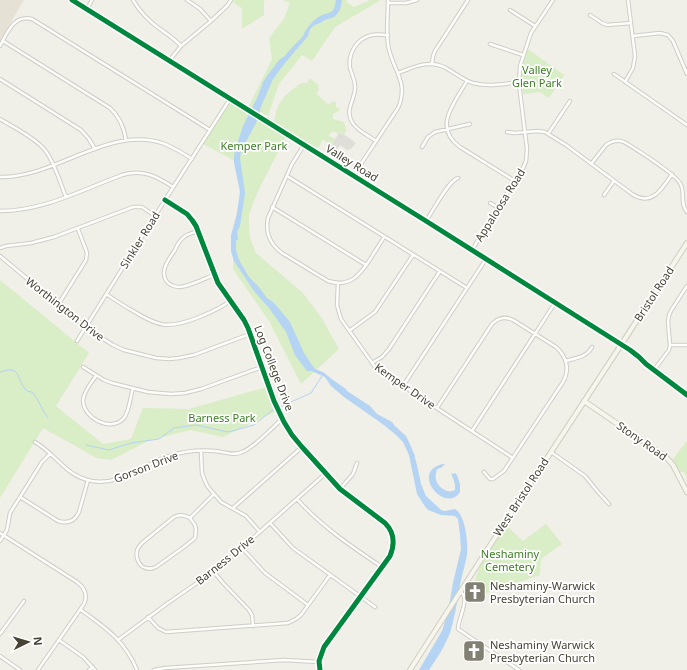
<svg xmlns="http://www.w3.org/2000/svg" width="687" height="670" font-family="'Noto Sans',sans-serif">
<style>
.residential{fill:#e5e2d5}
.green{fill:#d9edc6}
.parking{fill:#dfded8}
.water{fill:#b5d3f2}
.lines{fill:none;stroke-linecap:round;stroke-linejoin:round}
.stream{stroke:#b5d3f2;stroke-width:1}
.street-casing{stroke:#cecdc6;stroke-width:4.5}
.secondary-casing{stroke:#d0cebf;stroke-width:6}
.street{stroke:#fdfdfc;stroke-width:2.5}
.secondary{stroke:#f6f5ee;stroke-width:4}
.cycleway-casing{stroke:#fff;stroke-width:8}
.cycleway{stroke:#00873e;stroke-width:5}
.labels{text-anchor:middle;stroke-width:3.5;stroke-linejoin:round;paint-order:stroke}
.park-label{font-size:11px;fill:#3b7e22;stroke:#fff}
.street-label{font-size:11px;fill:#474234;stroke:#fff}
.poi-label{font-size:11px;fill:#474234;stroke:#fff;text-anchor:start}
</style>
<rect width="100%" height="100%" fill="#f0efe8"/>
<path class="residential" d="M0 0H24L0 41Z"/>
<path class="green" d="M234 0H266L264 1V15L242 29V8L234 3Z
M283 0H347L346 2 354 7 370 0H381L335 27 312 61 302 55 279 84 268 116 249 106 272 59 269 38 284 19 290 3Z
M528 49 564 75 549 98 540 92 523 94C520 77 522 66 528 49Z
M310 78 318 85 319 88 317 93 316 94 329 105 331 102 333 101 336 102V107L339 108 340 110 333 114V119L344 122 346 129 345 134 341 132 338 134 334 131 329 134V136L335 139 331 145 323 140 321 142 319 147 315 149 278 126 273 121C277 116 275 114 277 109 281 97 292 90 301 83H307Z
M230 103H233L260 120 286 137 258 191 249 214V227L250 238 256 253 303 293 321 317 339 349 301 384 269 321 233 269V238L241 190 235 161 202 143Z
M0 280 89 353 56 406 103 444 131 439 143 408 189 409 267 387 277 411 223 437 191 430 150 440 111 460 97 458 43 428 0 498Z
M687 441V478L684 472H679L672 460Z
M546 524 562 544 541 559 540 575 469 599 479 568 506 525 523 541Z"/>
<path class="parking" d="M339 133H342L356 143 351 149 347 150 340 145 333 155 327 152Z"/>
<path class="water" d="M336 0H342C341 6 340 13 334 17 331 19 328 18 325 20 319 23 325 21 320 23 312 26 310 27 308 36L285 63 273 79 260 109V114L257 121 241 151 240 158 245 193 240 226 237 232 238 239 236 241V250L238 257 240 262 249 277 258 286 267 298 274 303 290 322 304 353 310 362 315 369 323 372 333 380 346 389 347 391 370 406 377 414 392 422 395 426 406 436 409 442 415 456V458L417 465 421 484 426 496 441 510 445 511 455 509C466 516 468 542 467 555 465 565 462 575 460 585 457 601 455 617 450 633 445 646 437 658 429 670H419L442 631 448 612 453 583 461 549 460 535 458 519 455 516 441 515 436 513 428 510 424 505 417 494 409 455 403 442 396 435 384 425 344 397 331 386 325 377 316 373 312 371H307L295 355 286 332 281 325 269 308 254 291 234 261 231 251V235L232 232 237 213 240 192 238 182 234 163V156L235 150 243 126 258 96 263 82 267 76 279 60 285 56 286 54 303 36C306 28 314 19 322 15 325 14 329 13 331 12 335 10 335 4 336 0Z
M443 464H445L441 468 437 469C436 473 435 476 436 480 439 488 447 494 455 490 456 483 453 479 451 473L453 474 455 473 457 475 460 484V492C445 515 409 471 443 464Z"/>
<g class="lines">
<path class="stream" d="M0 372C21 365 16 377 25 389 27 392 31 391 33 393 35 394 45 415 48 418
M86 445 109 450 131 443 159 439 174 428 196 425 228 432 254 425 271 411 311 393 322 376"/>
<g class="street-casing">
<path id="street" d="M133 0C139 10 147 19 156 26 165 33 174 38 181 46
M187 0 200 9 211 21
M388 3H406L417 0
M87 9 92 0
M510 10 535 26
M590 15 602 23 607 25 631 23
M633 36 660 33 668 35 673 41 687 74
M3 41 110 108C120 117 124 127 126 140
M490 44 523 55
M0 46C7 33 14 14 32 19L210 130
M169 61 181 46 211 21 227 6 231 0
M432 64 433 56 435 51 468 0
M398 73C414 67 429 59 446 68 455 73 463 80 473 83 488 87 503 84 519 82
M614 74 687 125
M0 79 81 130 89 139 95 149
M467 81C455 102 432 127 460 147L515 181
M625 82 633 68 635 56 628 0
M0 119C13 127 34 137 44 149 54 160 60 183 66 197
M507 132 515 133 538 131 545 132 566 145 632 194C652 207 662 189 672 174
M548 134 570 101
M376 141C368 135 357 131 352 122 345 110 354 101 355 89 356 82 352 75 350 68 348 53 357 38 372 35 377 34 383 35 388 35
M304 145 292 164 268 218C265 232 270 244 282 253L328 281C350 288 360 275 371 258 375 251 380 244 384 237
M422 147 428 137 435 132 470 124
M591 164 606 145C613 140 619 139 626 143 637 150 678 175 681 185 685 194 680 204 687 212
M287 176 467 288
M353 176 398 108C410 81 391 69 388 44 386 30 388 15 388 0
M0 177C57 178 108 124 165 144 174 148 183 153 192 159
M604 195 614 181
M165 200 187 214 192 220 196 226 218 283 244 320 248 328 274 401 284 422 292 435 302 447 340 489 385 523C394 532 395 544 390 556L324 647 319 661 320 670
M490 203 499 208
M272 207 366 265
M0 211C43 211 82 190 122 175 143 169 156 176 173 187
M426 221C433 211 448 181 458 178
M198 231C193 233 187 234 184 237 180 240 177 245 175 250 169 259 158 272 168 283 171 285 175 287 179 287 188 287 206 278 214 275
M0 248 6 246 31 243 54 237 133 207H142L155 216
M472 250 523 168 526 161 527 149 519 84 520 66 531 33 553 0
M0 256 89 330 113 345 124 350 156 358 169 359 179 358 194 355 250 334
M338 283 337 305 341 319 375 367 383 373 513 458
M106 294C115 300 124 306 133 311 159 327 168 329 197 318 209 313 220 309 230 301
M58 305 86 260 87 253 86 250 78 229
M349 331 375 312 413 255
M77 341 165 200 230 99
M621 345 639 357 646 364 687 395
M670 345H687
M566 361C576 358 587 357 592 347
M372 363 382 357 389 349 440 271
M83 367 104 380 112 383 148 392 171 394 185 393 201 389 262 367
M654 370 669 350 670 345 668 322 669 315 672 309 687 286
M96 376C91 383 84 391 83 400 83 418 111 433 124 418 130 410 130 397 133 388
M403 386 486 259
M437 408 492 324C498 318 505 316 513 320L556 347C567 357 570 370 563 382L504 471 493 479H490L484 472
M472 431 555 303
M35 442C57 455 65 476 92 481 123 486 145 462 173 455 186 451 202 450 215 451 225 452 233 456 242 452 254 448 272 428 282 419
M201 452 202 473 205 481 208 487 221 502 246 516 260 532
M551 452 585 476 598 492 609 504
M340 489 353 474 357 463
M20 497 58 521C68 524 75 521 79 512L88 480
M297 499C321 526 352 547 382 567
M233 508 302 447
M190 518 195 525 196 530 195 538 184 547 156 567C152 569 147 569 143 567 137 563 135 554 138 548 138 548 142 543 142 543L174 517C180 514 185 515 190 518L214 494
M270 523 293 548 375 607
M0 533 77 582C85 588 88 595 84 604L38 670
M0 541 7 530 10 513 42 462 50 454
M242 548 265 573 308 605
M213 571 224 584 249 610 252 615 253 626
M460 592C462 593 464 595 464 597 467 603 458 621 458 629L519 670
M81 610C105 627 125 641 137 670
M148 617 158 628 166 632 288 623 296 619 301 615 330 575
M0 634 24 601
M59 640 83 657 95 670
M118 640 168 603 197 583 236 553 325 474
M0 656 20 670
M89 670 93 667
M154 670 165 668 284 660 319 662"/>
</g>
<g class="secondary-casing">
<path id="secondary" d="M72 0 472 250 621 345
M584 401 666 457 673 465 687 492
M410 670 489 547 621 345 687 243"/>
</g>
<use href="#street" class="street"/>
<use href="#secondary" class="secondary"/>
<g class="cycleway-casing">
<path id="cycleway" d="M72 0 426 221 630 350 639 357 646 364 687 395
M165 200 187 214 192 220 196 226 218 283 244 320 248 328 274 401 284 422 292 435 302 447 340 489 385 523C394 532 395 544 390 556L324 647 319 661 320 670"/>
</g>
<use href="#cycleway" class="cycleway"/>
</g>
<defs>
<g id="church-square" transform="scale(1.15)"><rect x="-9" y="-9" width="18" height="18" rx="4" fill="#827f73" stroke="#fff"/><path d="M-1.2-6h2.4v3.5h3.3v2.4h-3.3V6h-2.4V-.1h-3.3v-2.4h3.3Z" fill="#fff"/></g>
</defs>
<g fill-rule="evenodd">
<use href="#church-square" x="475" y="592"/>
<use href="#church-square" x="474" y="651"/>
</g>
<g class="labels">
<g class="park-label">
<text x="537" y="74">Valley<tspan x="537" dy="13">Glen Park</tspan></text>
<text x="254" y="150">Kemper Park</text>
<text x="222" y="422">Barness Park</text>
<text x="510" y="558">Neshaminy<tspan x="510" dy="13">Cemetery</tspan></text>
</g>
<g class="street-label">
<text transform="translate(352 163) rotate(32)" y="4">Valley Road</text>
<text transform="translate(500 205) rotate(-58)" y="4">Appaloosa Road</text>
<text transform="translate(140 240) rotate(-58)" y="4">Sinkler Road</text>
<text transform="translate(654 294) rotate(-57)" y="4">Bristol Road</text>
<text transform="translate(65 309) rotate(38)" y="4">Worthington Drive</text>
<text transform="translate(274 368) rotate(69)" y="4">Log College Drive</text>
<text transform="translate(405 386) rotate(35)" y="4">Kemper Drive</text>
<text transform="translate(642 441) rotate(35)" y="4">Stony Road</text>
<text transform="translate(146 467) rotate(-21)" y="4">Gorson Drive</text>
<text transform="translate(521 497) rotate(-57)" y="4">West Bristol Road</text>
<text transform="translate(225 560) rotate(-39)" y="4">Barness Drive</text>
</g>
<g class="poi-label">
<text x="490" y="590">Neshaminy-Warwick<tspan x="490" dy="13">Presbyterian Church</tspan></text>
<text x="490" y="649">Neshaminy Warwick<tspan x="490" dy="13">Presbyterian Church</tspan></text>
</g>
</g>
<g transform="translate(28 642) rotate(85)" stroke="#ffffff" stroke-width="3" paint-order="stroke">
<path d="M0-3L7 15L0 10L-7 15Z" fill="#474234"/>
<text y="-6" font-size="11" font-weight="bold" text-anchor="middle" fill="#474234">N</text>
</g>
</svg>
